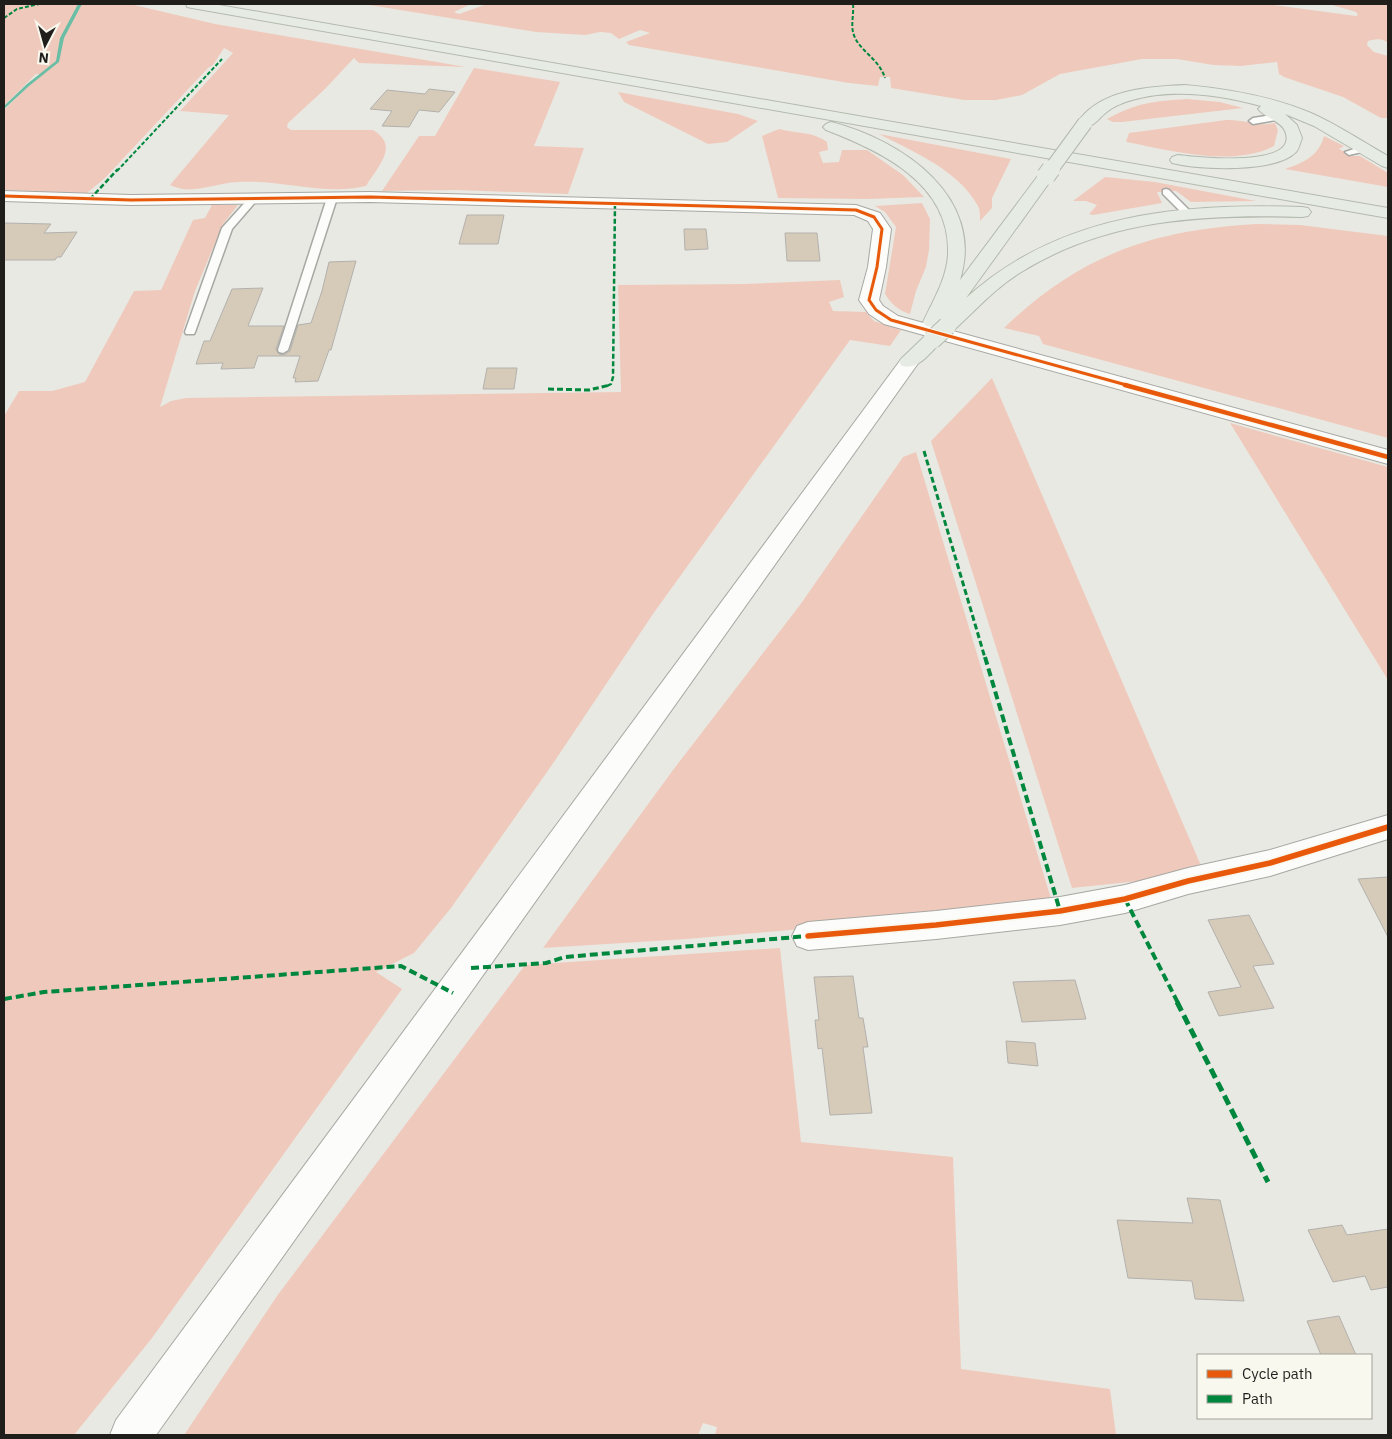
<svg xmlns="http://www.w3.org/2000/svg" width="1392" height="1439" font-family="'IBM Plex Sans',sans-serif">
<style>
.green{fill:#efcabc}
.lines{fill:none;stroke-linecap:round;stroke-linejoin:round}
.stream{fill:#6abea5;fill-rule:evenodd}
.building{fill:#d6cab9;stroke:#b3b1ad}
.lane-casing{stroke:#a7a7a3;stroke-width:3}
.street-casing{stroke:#a7a7a3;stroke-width:2}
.secondary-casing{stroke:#a7a7a3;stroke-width:2}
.highway-casing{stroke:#b3b9ae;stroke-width:2}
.lane{fill:#fcfcfb;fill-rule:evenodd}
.street{fill:#fcfcfb;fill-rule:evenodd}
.secondary{fill:#fcfcfb;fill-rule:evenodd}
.highway{fill:#e6ece3;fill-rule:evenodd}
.highway-bridge-far1-casing{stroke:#b3b9ae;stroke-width:16;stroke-linecap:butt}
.highway-bridge-casing{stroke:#b3b9ae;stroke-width:20;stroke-linecap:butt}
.highway-bridge-far1{stroke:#e6ece3;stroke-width:14}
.highway-bridge{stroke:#e6ece3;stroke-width:18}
.quiet-far4{stroke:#00873e;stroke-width:2;stroke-dasharray:4 2;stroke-linecap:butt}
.quiet-far3{stroke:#00873e;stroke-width:2.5;stroke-dasharray:5 2.5;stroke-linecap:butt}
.quiet-far2{stroke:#00873e;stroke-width:3;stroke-dasharray:6 3;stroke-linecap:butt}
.quiet-far1{stroke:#00873e;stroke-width:4;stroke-dasharray:8 4;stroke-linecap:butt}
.quiet{stroke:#00873e;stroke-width:5;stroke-dasharray:10 5;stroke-linecap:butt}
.cycleway-far2-casing{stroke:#f9f8ee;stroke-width:5}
.cycleway-far1-casing{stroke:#f9f8ee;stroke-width:7}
.cycleway-casing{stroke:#f9f8ee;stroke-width:9}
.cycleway-far2{stroke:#e8590c;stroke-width:3}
.cycleway-far1{stroke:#e8590c;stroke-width:4.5}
.cycleway{stroke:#e8590c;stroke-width:5.5}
</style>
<rect width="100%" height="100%" fill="#e9e9e3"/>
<path class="green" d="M4 4H130L215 24 466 67 359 63 354 58 325 89 288 123 287 127 291 130H373C400 146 378 166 366 186 324 196 280 179 238 182 213 183 193 196 170 185L229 115 180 111 233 53 224 48 213 65 208 68 105 178 87 193 4 190V110L40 74H36L4 106Z
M363 4H471L454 12 459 14 487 4H1266L1356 16 1358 15 1356 12 1329 4H1388V43C1382 38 1376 39 1368 41L1367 45 1374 52 1388 56V118H1381L1343 97 1284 77 1279 74 1277 62 1241 66 1213 65 1177 59H1142L1060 74 1022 95 996 100H964L891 88 890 77H880L878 86 849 83 629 45 626 42 650 33 640 30 619 39 611 33 600 32 585 35 536 32Z
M474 68 560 82 534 146 584 148 568 194 456 190 382 191 419 136H435Z
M618 92 738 114 758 121 727 142 708 144 624 102Z
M1187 99 1220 102 1243 108 1122 122H1113L1107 119C1135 103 1155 101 1187 99Z
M1226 120C1244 119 1257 127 1275 123L1278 130 1274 146C1233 168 1169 150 1126 142L1129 133Z
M779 129C797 134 812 131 827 142L828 150 819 152 823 163 839 162 842 150H867L903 175 924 197 867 199 778 198 762 136Z
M879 134 1011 159 992 198V208L980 221C980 216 980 210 978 206 958 170 914 152 879 134Z
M1324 136 1344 146 1339 149 1353 156H1360L1388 173V187L1285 169C1303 163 1319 156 1324 136Z
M1105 177 1155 182 1256 201 1191 202 1176 191 1157 192 1162 203 1093 215 1089 214 1097 205 1086 201H1073Z
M922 203 930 219 929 250 926 267 916 291 910 314C898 310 892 305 885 294L896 227 885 212 875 206Z
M212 205H238L223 224 195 291 160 407 171 401 186 398 621 392 618 285 744 284 840 280 844 297 829 302 833 311 866 312 874 321 901 330 890 346 850 340 653 614 552 765 451 908 414 953 376 972 402 989 152 1338 74 1435H4V416L19 391H52L85 382 134 291 161 290 193 220 205 218Z
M1256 224 1300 225 1388 236V438L1043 344 1039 336 1004 328C1080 255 1152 230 1256 224Z
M992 378 1202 868 1139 881 1072 888 931 441Z
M1230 423 1388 467V680Z
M916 452 1052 902 892 921 687 939 543 948 673 770 800 605 903 457Z
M780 948 801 1142 953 1157 961 1369 1110 1389 1116 1435H715L717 1427 703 1423 698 1435H184L277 1296 525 965Z"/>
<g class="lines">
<path class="stream" d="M78 4H82L64 38 59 62 29 86 4 109V106L27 84 56 61 60 38Z"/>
</g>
<path class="building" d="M429 89 455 92 439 112 419 110 409 127 382 126 392 111 370 109 387 90 425 94Z
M467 215H504L498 244H459Z
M4 223 51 224 44 233 77 232 61 257H57L55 260H4Z
M684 229H706L708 249 685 250Z
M785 233H817L820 261H787Z
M356 261 331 350H329L318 381 295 382 296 378H293L300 356H258L254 368 221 369 223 363 196 364 204 341H210L232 289 263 288 248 326H284L276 349 279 354 284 355 290 351 298 325 311 323 322 291 329 262Z
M487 368H517L514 389H483Z
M1388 877V937L1358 879Z
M1249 915 1274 964 1253 966 1274 1008 1219 1016 1208 992 1241 987 1208 920Z
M853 976 859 1018H863L868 1047H863L872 1113 830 1115 822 1048 818 1049 815 1020H819L814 977Z
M1075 980 1086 1019 1022 1022 1013 982Z
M1006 1041 1035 1043 1038 1066 1008 1063Z
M1187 1198 1220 1200 1244 1301 1195 1299 1192 1281 1128 1278 1117 1220 1193 1223Z
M1342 1225 1347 1235 1388 1229V1287L1371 1290 1365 1276 1333 1282 1308 1230Z
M1339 1316 1356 1355H1321L1307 1321Z"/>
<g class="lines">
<g class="lane-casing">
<path id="lane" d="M1279 114 1283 117 1282 119 1253 124 1249 121 1253 118Z
M1363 146 1367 149 1366 151 1349 155 1345 152Z
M1166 189 1169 190 1191 212V216H1185L1163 194V190Z
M332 195 337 198 288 350 283 353 279 352 278 350 327 198Z
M252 197 257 200 232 229 195 332 194 334H186L185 332 222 228 249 198Z"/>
</g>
<g class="street-casing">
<path id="street" d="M4 191 131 195 370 192 856 205 880 213 891 229 886 267 879 300 883 306 898 316 1388 450V464L884 324 869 314 859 300 868 267 873 229 868 221 854 215 370 202 131 205 4 201Z
M1388 815V839L1270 876 1188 894 1125 913 1060 925 936 939 808 950 797 946 792 936 797 926 808 922 936 911 1060 897 1125 885 1188 868 1270 850Z"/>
</g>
<g class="secondary-casing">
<path id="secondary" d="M909 356 916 358 919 362 156 1435H110L116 1420 902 358Z"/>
</g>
<g class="highway-casing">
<path id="highway" d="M186 4H213L1388 208V218L192 8 187 7Z
M1185 85C1228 89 1271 96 1311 113 1338 125 1363 142 1388 156V168L1382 166 1314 126 1285 114 1297 125 1302 138C1300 143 1299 149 1296 152 1276 173 1199 170 1172 163L1170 160 1172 157 1178 155C1195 157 1301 169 1285 131 1280 120 1265 118 1258 109L1261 106C1221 95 1173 88 1132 100 1125 102 1114 106 1108 111 1098 118 1093 130 1080 126L1077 123C1100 89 1148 87 1185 85Z
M831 122C902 140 986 197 960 280L1040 173H1052L1054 176 966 298C1060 213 1181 203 1302 207L1308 208 1311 212 1308 216 1302 217C1206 214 1107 219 1023 271 997 286 976 310 954 330L947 332 940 330 938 327 926 326 923 322C933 301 947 278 948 254 951 184 881 151 826 130L823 127 826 124Z
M932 334 939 336 942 340 939 344C928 355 918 370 902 366L899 362 902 358 925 336Z"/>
</g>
<use href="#lane" class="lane"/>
<use href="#street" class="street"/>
<use href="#secondary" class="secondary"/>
<use href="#highway" class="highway"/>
<g class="highway-bridge-far1-casing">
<path id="highway-bridge-far1" d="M1050 171 1085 123"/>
</g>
<g class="highway-bridge-casing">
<path id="highway-bridge" d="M1046 176 1051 169
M932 340 947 326"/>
</g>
<use href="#highway-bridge-far1" class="highway-bridge-far1"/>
<use href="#highway-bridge" class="highway-bridge"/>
<path class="quiet-far4" d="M853 4C854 13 851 24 853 32 857 50 879 58 885 78
M4 18 17 9 39 4
M117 171 222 59"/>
<path class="quiet-far3" d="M90 199 118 169
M607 386 611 384 613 377 615 203"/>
<path class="quiet-far2" d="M548 389 589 390 610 385
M924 451 985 658"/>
<path class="quiet-far1" d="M985 657 1060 911
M1125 899 1178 1003
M471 968 546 963 565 957 808 936
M4 999 44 992 401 966 453 993"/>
<path class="quiet" d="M1177 1002 1268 1182"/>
<g class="cycleway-far2-casing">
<path id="cycleway-far2" d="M4 196 131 200 370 197 856 210 874 217 882 229 877 267 869 300 876 310 891 320 1130 386"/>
</g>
<g class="cycleway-far1-casing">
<path id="cycleway-far1" d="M1125 385 1388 457"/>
</g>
<g class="cycleway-casing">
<path id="cycleway" d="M808 936 936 925 1060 911 1125 899 1188 881 1270 863 1388 827"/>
</g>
<use href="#cycleway-far2" class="cycleway-far2"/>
<use href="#cycleway-far1" class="cycleway-far1"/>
<use href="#cycleway" class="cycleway"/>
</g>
<rect width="1392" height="1439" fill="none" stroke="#1f1e1b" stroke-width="10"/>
<rect x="1197" y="1354" width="175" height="65" fill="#f9f8ee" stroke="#a2a19a"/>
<rect x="1207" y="1370" width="25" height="8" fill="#e8590c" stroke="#a2a19a"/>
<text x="1242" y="1379" font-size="15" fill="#1f1e1b">Cycle path</text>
<rect x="1207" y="1395" width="25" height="8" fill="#00873e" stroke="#a2a19a"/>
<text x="1242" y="1404" font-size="15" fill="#1f1e1b">Path</text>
<g transform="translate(45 45) rotate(186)" stroke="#f9f8ee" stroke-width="4" paint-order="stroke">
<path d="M0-4L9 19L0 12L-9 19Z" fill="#1f1e1b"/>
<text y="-8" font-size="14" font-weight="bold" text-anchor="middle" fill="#1f1e1b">N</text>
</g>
</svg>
